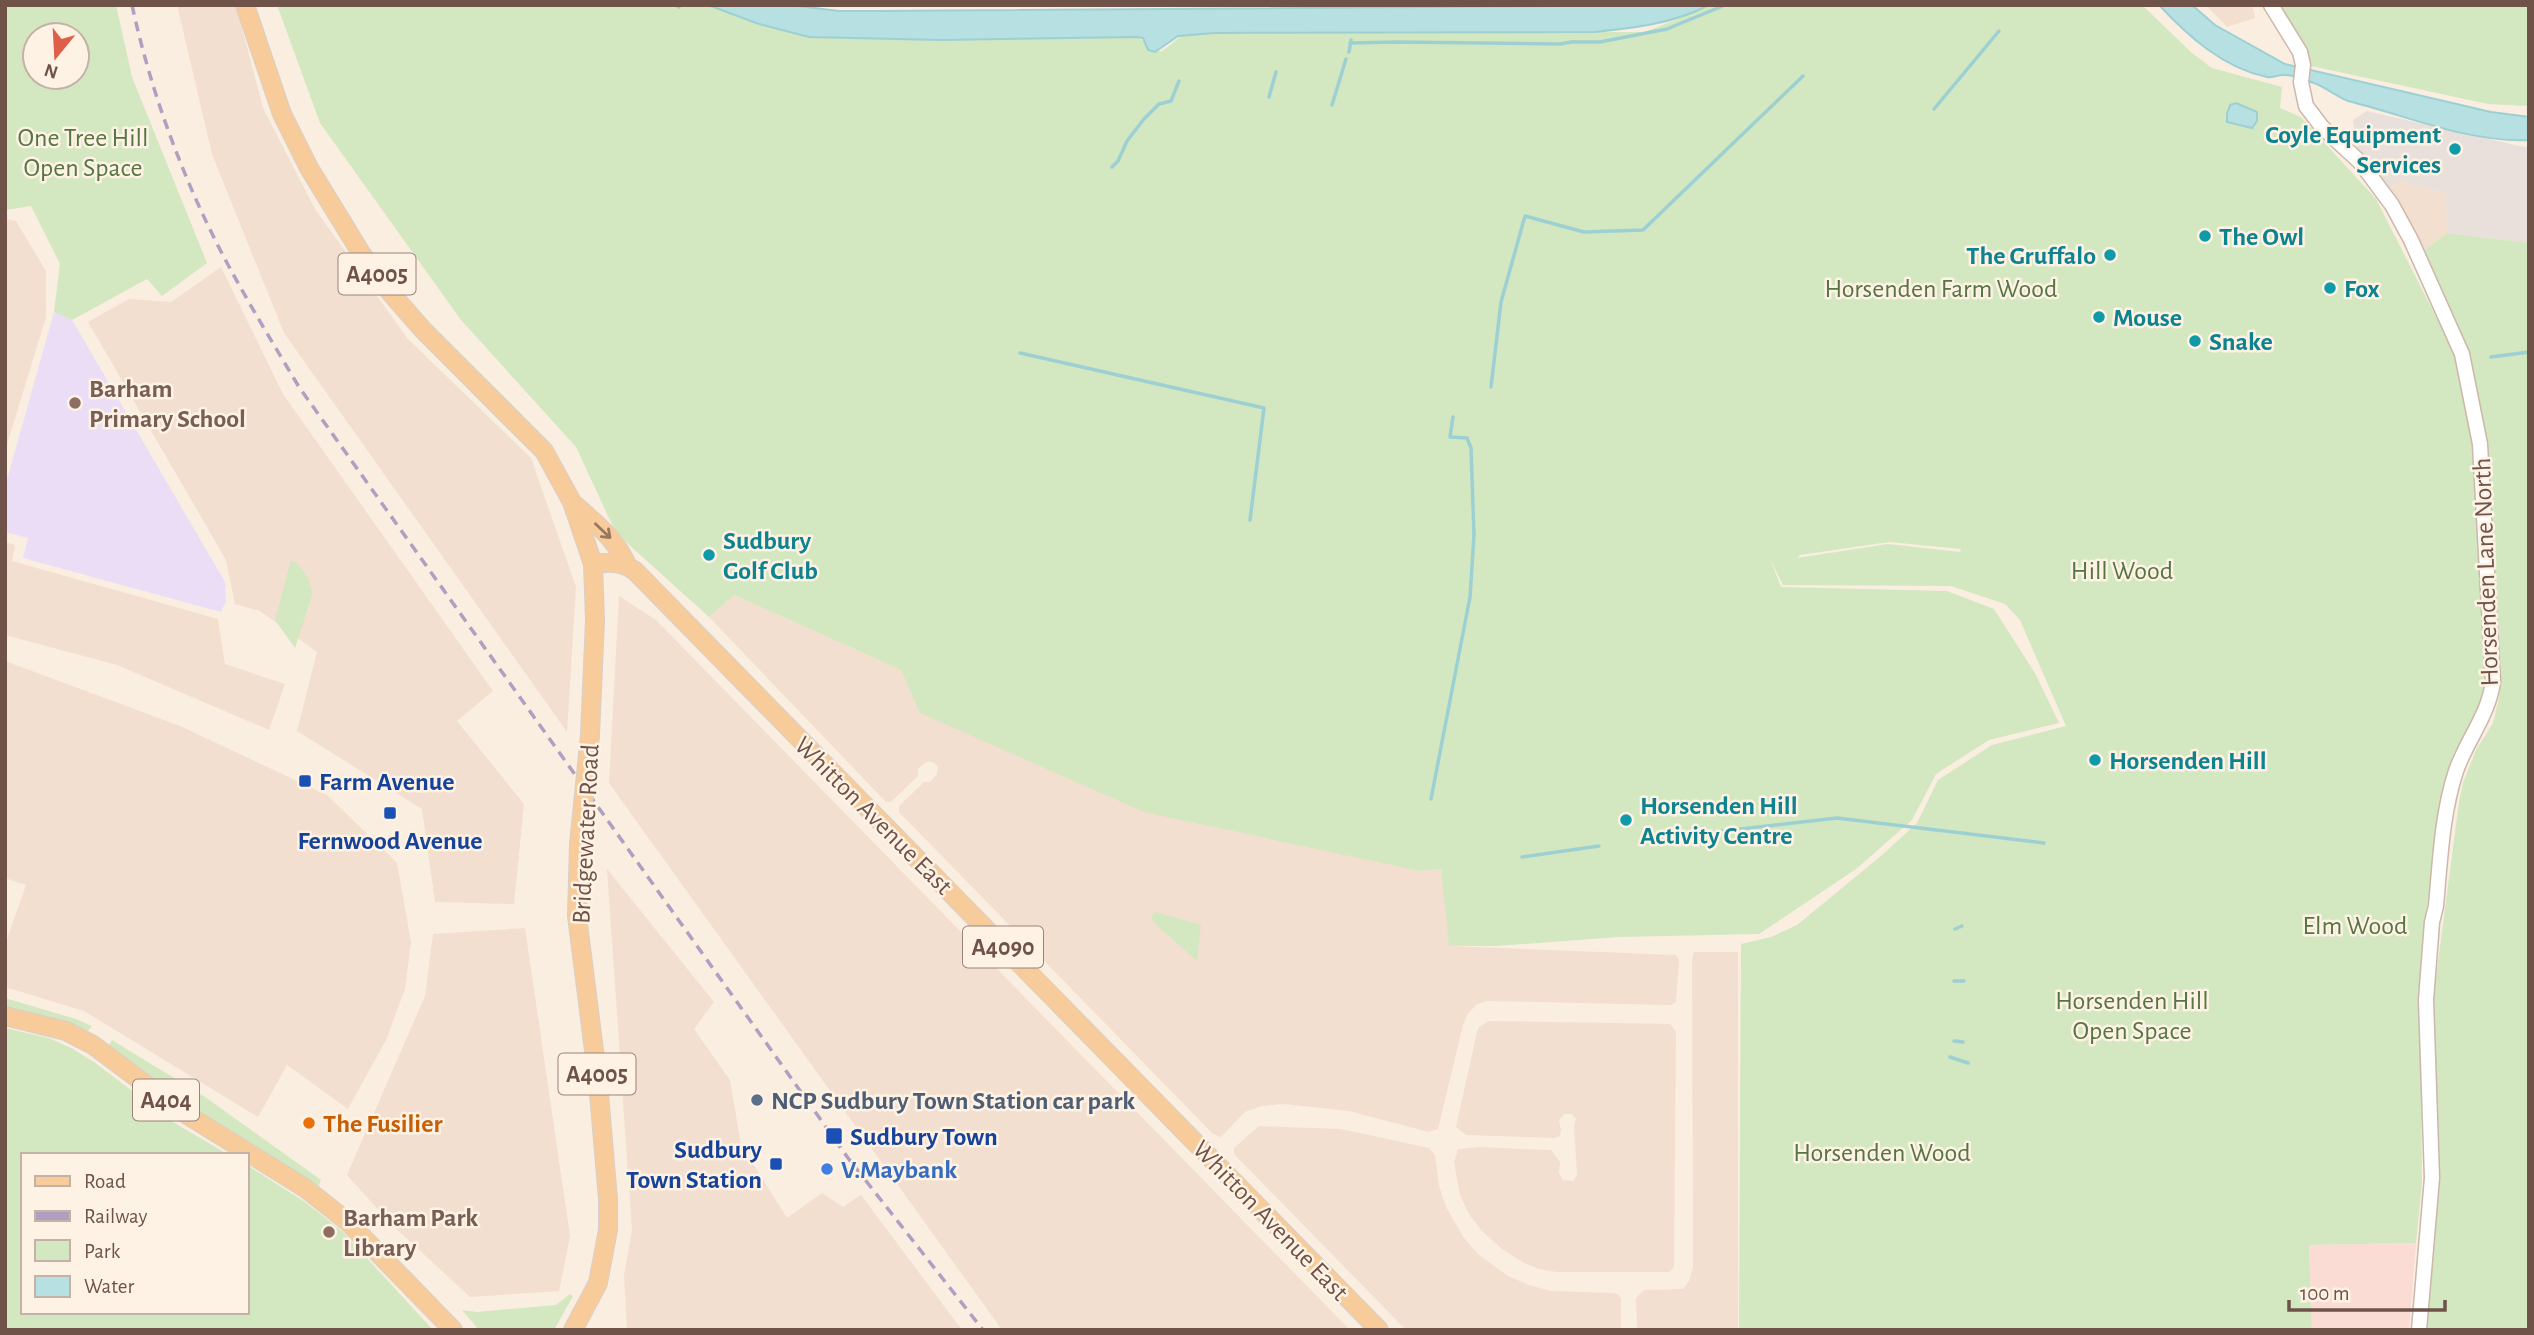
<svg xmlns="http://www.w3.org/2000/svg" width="2534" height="1335" font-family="'Alegreya Sans',sans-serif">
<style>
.residential{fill:#f2dfcf}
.commercial{fill:#fadcd4}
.industrial{fill:#e9e0db}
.education{fill:#ebddf6}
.green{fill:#d3e7c0;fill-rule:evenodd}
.water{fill:#b6e0e2;stroke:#9dd0d3;stroke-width:2}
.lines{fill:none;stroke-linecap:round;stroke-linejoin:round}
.stream{stroke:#9dd0d3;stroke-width:3.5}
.tertiary-casing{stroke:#ccb7aa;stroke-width:17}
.primary-casing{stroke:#d7cfcc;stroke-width:20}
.tertiary{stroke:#fff;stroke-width:14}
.primary{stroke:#f7cc9a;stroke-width:18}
.rail{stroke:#afa0c2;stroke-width:3.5;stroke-dasharray:10 7;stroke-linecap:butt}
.primary-bridge-casing{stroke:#d7cfcc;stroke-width:20;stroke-linecap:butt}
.primary-bridge{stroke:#f7cc9a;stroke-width:18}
.oneway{stroke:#987761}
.culture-dot{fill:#0f9aa8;stroke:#fef2e5;stroke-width:2.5}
.education-dot{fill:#8d6e63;stroke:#fef2e5;stroke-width:2.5}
.transit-dot{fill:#1a4fb4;stroke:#fef2e5;stroke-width:2.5}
.service-dot{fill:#5c6f8a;stroke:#fef2e5;stroke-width:2.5}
.food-dot{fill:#e8710a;stroke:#fef2e5;stroke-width:2.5}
.shop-dot{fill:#3f7fe0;stroke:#fef2e5;stroke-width:2.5}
.labels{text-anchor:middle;stroke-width:5;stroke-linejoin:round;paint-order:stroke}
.shield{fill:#fef2e5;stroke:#9a8378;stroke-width:2}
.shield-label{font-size:24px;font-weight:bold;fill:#6f5349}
.culture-label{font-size:26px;font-weight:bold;fill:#0d838f;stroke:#fef2e5;text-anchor:start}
.park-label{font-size:26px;fill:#557542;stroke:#fef2e5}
.education-label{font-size:26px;font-weight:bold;fill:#785e54;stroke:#fef2e5;text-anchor:start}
.street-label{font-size:26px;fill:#6f5349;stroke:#fef2e5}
.transit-label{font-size:26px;font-weight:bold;fill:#164399;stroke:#fef2e5;text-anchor:start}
.service-label{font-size:26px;font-weight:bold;fill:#4e5e75;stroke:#fef2e5;text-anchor:start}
.food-label{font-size:26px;font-weight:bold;fill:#c56008;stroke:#fef2e5;text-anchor:start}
.shop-label{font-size:26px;font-weight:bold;fill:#366cbe;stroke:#fef2e5;text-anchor:start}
</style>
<rect width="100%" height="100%" fill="#faeee0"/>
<path class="residential" d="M177 5H236L263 108 315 209 407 338 531 458 576 587 567 732 284 333 212 154Z
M2206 5H2252L2255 18 2227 27Z
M2399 181 2446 194 2447 233 2423 251 2388 190Z
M5 219 16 221 46 271V317L5 451Z
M221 267 283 394 493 691 457 721 524 804 514 904 435 902 422 809 297 731 317 652 260 611 235 604 226 560 88 322 129 299 171 302Z
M5 542 15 545 12 561 218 619 225 664 285 684 269 730 117 665 5 635Z
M734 595 901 670 921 713 1420 871 1441 869 1450 946 1676 955 1679 960 1676 1002 1671 1005 1486 1001 1476 1005 1467 1015 1463 1025 1438 1129 1429 1132 1349 1111 1284 1104 1262 1106 1245 1112 1221 1137 1213 1134 899 812V806L924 782H930L937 774 938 767 933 762H926L918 769V776L891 802H886L709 617Z
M619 596 656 620 1350 1330H1002L609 783Z
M5 661 180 726 327 795 397 863 411 942 405 989 386 1040 348 1109 287 1065 258 1117 84 1011 5 987V945L26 885 5 878Z
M607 869 714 1002 694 1029 730 1080 741 1145 787 1218 822 1193 843 1207 861 1195 962 1330H627L624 1276 632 1230Z
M525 928 570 1236 559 1291 470 1297 391 1224 347 1175 425 996 433 934Z
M1694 952H1738V1330H1637L1636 1298 1644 1290 1683 1289 1689 1281 1693 1267 1692 959Z
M1489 1021 1670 1024 1676 1032 1674 1267 1669 1272H1556L1539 1269 1524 1263 1502 1249 1481 1230 1469 1214 1460 1195 1454 1162 1458 1149 1479 1147 1551 1150 1560 1162 1559 1173 1563 1180 1573 1181 1577 1175 1574 1126 1576 1119 1572 1114H1564L1559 1120 1561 1130 1560 1136 1554 1138 1466 1135 1456 1127 1477 1032 1479 1027Z
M1259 1126 1341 1129 1429 1148 1435 1155 1439 1186 1446 1207 1464 1238 1479 1255 1508 1276 1532 1286 1551 1291 1614 1293 1619 1295 1621 1300V1330H1406L1234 1154V1148Z"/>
<path class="commercial" d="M2416 1243 2409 1330H2312L2309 1245Z"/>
<path class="industrial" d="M2367 111 2524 147H2529V243L2447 233 2446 194 2399 181 2388 190 2357 150 2353 120Z"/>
<path class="education" d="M54 312 72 320 225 582 226 601 221 612 23 558 28 538 5 532V487Z"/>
<path class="green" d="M5 5H116L132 77 207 263 162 296 147 279 72 320 54 312 60 264 31 206 5 210ZM35 35H77V77H35Z
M277 5H717L1129 32 1161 52 1185 33 1645 32 1712 5H2142L2192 53 2212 68 2282 87 2280 108 2301 117 2376 199 2458 360 2470 424 2480 501 2489 670 2483 701 2453 755 2442 798 2425 921 2420 1000 2422 1182 2416 1243 2309 1245 2312 1330H1739L1741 944 1771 937 1797 925 1881 856 1917 823 1938 780 1992 745 2066 726 2020 620 2005 604 1951 586 1783 585 1770 559 1781 587 1947 591 1994 609 2036 675 2059 723 1989 740 1936 774 1912 820 1856 869 1759 934 1619 937 1497 946H1449L1441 869 1420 871 1144 812 920 713 901 670 734 595 709 617 616 533 576 447 461 320 320 123ZM1889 542 1961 549 1960 552 1888 544 1797 558 1800 555Z
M2279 5H2529V106L2488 104 2311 66Z
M2447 233 2529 243V1330H2425L2436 1180 2437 1125 2433 1000 2459 802 2463 783 2476 750 2493 723 2499 698 2501 670 2488 444 2473 369 2423 251Z
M291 560C303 566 312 582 312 595L295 648 275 620Z
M1155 912 1201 925 1197 961 1153 922 1152 916Z
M5 998 76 1019 92 1026 88 1031 55 1019 5 1006Z
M5 1028 49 1038 73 1049 94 1062 173 1122 229 1155H23V1312H247V1165L305 1202 342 1231 433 1330H5Z
M112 1040 205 1097 321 1180 319 1186 176 1096 109 1045Z
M570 1294 573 1296 554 1330H479L462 1310 477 1312 556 1305Z"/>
<path class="water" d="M708 5H790L839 11H877L1709 5C1673 24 1633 28 1594 32L1214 33 1178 36 1155 52 1148 50 1143 38 1136 37 941 40 809 37 759 24Z
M2159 5H2192L2215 25 2285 64 2491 112 2529 117V140C2469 143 2405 115 2348 101 2336 96 2325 87 2314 83 2305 80 2292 74 2283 75 2277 75 2272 78 2267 77 2223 68 2188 36 2159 5Z
M2236 103 2257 112V121L2252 128 2227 122V114L2230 105Z"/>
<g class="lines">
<path class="stream" d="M676 5 679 7
M1350 43 1397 42 1560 44 1571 42H1600L1667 29 1725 5
M1349 52 1351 40
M1269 97 1276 72
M1332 105 1346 59
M1934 109 1999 31
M1112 167 1118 161 1127 141 1144 119 1159 104 1171 101 1179 81
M1020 353 1264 408 1250 520
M2491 357 2529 352
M1491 387 1501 302 1525 216 1584 232 1643 230 1803 76
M1431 799 1470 597 1474 535 1471 448 1467 438 1450 437 1453 417
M1660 838 1837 818 2044 843
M1522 857 1599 846
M1955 929 1962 926
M1954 981H1964
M1954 1041 1963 1042
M1950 1057 1968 1063"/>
<g class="tertiary-casing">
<path id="tertiary" d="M2271 5 2300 52 2303 65 2301 82 2306 106 2322 127 2360 162 2392 205 2411 240 2462 354 2480 444 2493 681C2489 715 2467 739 2456 771 2442 813 2440 862 2436 906L2432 922 2426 1000 2432 1178 2419 1330"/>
</g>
<g class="primary-casing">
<path id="primary" d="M245 5 282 114 309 168 361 253 389 291 423 330 544 451 572 502 593 564 595 620 590 735
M575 505C595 523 616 539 627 565
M593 564C610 562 621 561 635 571L1379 1330
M5 1016 66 1031 93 1045 181 1111 305 1188 348 1222 453 1330
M573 1330 598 1283 608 1230V1199L598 1082 577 916 579 844"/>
</g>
<use href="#tertiary" class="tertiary"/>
<use href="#primary" class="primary"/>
<path class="rail" d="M132 5C151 93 184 182 226 261 249 304 274 345 299 387L848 1158 983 1330"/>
<g class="primary-bridge-casing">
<path id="primary-bridge" d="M579 844 590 735"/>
</g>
<use href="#primary-bridge" class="primary-bridge"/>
</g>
<defs><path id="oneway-shaft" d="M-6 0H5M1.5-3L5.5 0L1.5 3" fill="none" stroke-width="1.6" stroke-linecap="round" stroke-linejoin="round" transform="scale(1.75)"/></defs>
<use class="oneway" href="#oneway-shaft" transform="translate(603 531) rotate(43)"/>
<g class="culture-dot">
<circle cx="2455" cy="149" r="7"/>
<circle cx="2205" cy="236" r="7"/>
<circle cx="2110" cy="255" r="7"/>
<circle cx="2330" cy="288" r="7"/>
<circle cx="2099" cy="317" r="7"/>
<circle cx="2195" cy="341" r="7"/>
<circle cx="709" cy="555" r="7"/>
<circle cx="2095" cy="760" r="7"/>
<circle cx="1626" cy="820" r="7"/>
</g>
<g class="education-dot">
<circle cx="75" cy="403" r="7"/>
<circle cx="329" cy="1232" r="7"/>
</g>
<g class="transit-dot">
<rect x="298" y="774" width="14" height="14" rx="3.5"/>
<rect x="383" y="806" width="14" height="14" rx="3.5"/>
<rect x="825" y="1127" width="18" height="18" rx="3.5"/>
<rect x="769" y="1157" width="14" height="14" rx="3.5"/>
</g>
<circle class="service-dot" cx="757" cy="1100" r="7"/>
<circle class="food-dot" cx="309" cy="1123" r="7"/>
<circle class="shop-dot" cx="827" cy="1169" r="7"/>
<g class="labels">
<g class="shield">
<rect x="338.5" y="253.5" width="77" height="41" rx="5"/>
<rect x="963" y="926.5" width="80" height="41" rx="5"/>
<rect x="558.5" y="1053.5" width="77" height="41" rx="5"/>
<rect x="133" y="1079.5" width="66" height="41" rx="5"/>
</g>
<g class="shield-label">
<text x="377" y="282">A4005</text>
<text x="1003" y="955">A4090</text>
<text x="597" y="1082">A4005</text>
<text x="166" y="1108">A404</text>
</g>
<g class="culture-label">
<text x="2441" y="143" text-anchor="end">Coyle Equipment<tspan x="2441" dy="30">Services</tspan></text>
<text x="2219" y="245">The Owl</text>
<text x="2096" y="264" text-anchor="end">The Gruffalo</text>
<text x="2344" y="297">Fox</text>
<text x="2113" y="326">Mouse</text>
<text x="2209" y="350">Snake</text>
<text x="723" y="549">Sudbury<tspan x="723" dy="30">Golf Club</tspan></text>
<text x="2109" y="769">Horsenden Hill</text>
<text x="1640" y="814">Horsenden Hill<tspan x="1640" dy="30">Activity Centre</tspan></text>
</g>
<g class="park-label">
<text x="83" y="146">One Tree Hill<tspan x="83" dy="30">Open Space</tspan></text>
<text x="1941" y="297">Horsenden Farm Wood</text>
<text x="2122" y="579">Hill Wood</text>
<text x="2355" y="934">Elm Wood</text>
<text x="2132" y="1009">Horsenden Hill<tspan x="2132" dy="30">Open Space</tspan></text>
<text x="1882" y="1161">Horsenden Wood</text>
</g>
<g class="education-label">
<text x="89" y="397">Barham<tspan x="89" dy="30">Primary School</tspan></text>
<text x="343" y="1226">Barham Park<tspan x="343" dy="30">Library</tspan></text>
</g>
<g class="street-label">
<text transform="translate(2485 572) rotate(-92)" y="9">Horsenden Lane North</text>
<text transform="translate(874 815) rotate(45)" y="9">Whitton Avenue East</text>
<text transform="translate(585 834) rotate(-87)" y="9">Bridgewater Road</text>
<text transform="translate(1271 1220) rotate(46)" y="9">Whitton Avenue East</text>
</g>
<g class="transit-label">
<text x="319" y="790">Farm Avenue</text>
<text x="390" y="849" text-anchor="middle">Fernwood Avenue</text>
<text x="850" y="1145">Sudbury Town</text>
<text x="762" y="1158" text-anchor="end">Sudbury<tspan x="762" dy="30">Town Station</tspan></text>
</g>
<g class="service-label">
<text x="771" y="1109">NCP Sudbury Town Station car park</text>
</g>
<g class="food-label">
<text x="323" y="1132">The Fusilier</text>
</g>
<g class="shop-label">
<text x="841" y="1178">V.Maybank</text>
</g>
</g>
<rect width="2534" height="1335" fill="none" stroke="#6f5349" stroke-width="14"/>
<rect x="21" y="1153" width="228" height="161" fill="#fef2e5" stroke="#c5b2a7" stroke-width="2"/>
<rect x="35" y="1176" width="35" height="10" fill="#f7cc9a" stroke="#c5b2a7" stroke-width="2"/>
<text x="84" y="1188" font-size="21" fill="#6f5349">Road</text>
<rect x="35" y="1211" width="35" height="10" fill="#afa0c2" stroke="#c5b2a7" stroke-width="2"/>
<text x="84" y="1223" font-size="21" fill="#6f5349">Railway</text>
<rect x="35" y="1240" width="35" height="21" fill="#d3e7c0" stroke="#c5b2a7" stroke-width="2"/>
<text x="84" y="1258" font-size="21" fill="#6f5349">Park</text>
<rect x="35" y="1276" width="35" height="21" fill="#b6e0e2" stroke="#c5b2a7" stroke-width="2"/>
<text x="84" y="1293" font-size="21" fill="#6f5349">Water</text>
<g transform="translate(56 56) rotate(198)"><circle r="33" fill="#fef2e5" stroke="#c5b2a7" stroke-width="2"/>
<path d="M0-5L12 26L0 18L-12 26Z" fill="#df5e4a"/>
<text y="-10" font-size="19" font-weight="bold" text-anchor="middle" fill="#6f5349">N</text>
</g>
<path d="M2289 1300v10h156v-10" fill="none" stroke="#6f5349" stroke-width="3.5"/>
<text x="2300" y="1300" font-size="21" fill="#6f5349" stroke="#fef2e5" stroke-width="5" paint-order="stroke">100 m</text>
</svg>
